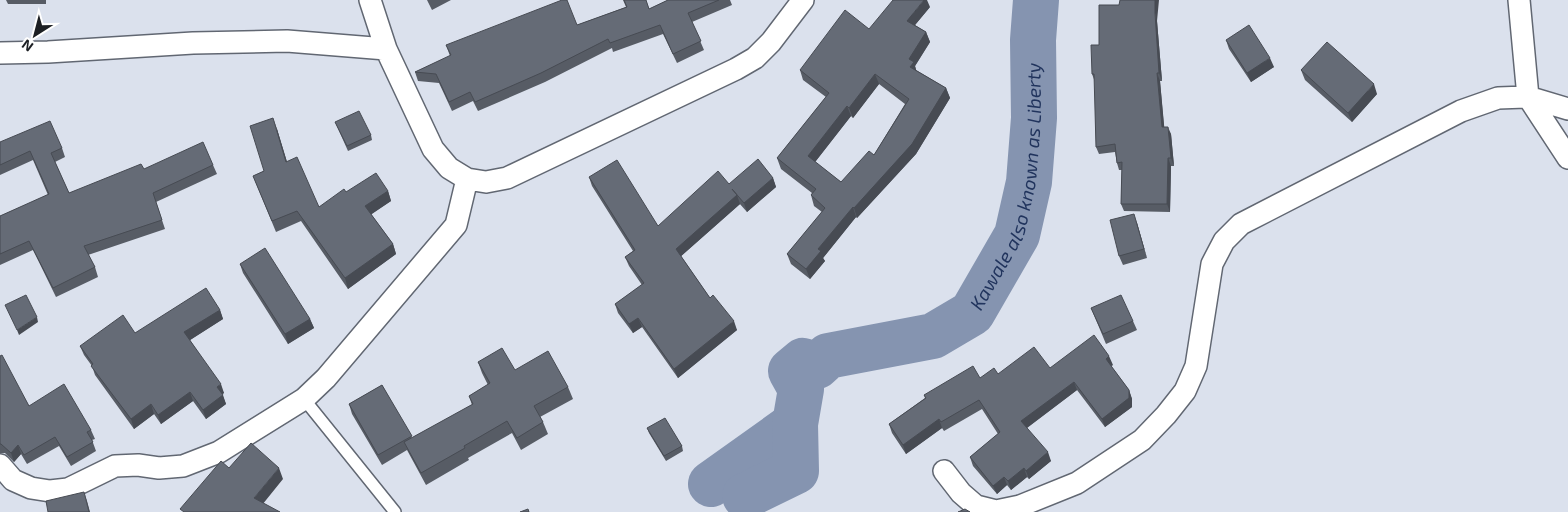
<svg xmlns="http://www.w3.org/2000/svg" width="1568" height="512" font-family="'Exo 2',sans-serif">
<style>
.lines{fill:none;stroke-linecap:round;stroke-linejoin:round}
.river{stroke:#8594b0;stroke-width:46}
.service-casing{stroke:#616772;stroke-width:14}
.minor-casing{stroke:#616772;stroke-width:24}
.service{stroke:#fff;stroke-width:11}
.minor{stroke:#fff;stroke-width:21}
.wall{fill:#575c65;fill-rule:evenodd}
.shaded-wall{fill:#474b53}
.building{fill:#656b76;stroke:#474b53;fill-rule:evenodd}
.labels{text-anchor:middle;stroke-width:5;stroke-linejoin:round;paint-order:stroke}
.water-label{font-size:19px;font-style:italic;fill:#21345d;stroke:#fff}
</style>
<rect width="100%" height="100%" fill="#dbe1ed"/>
<g class="lines">
<g class="river">
<path d="M711 484 795 424"/>
<path id="s1" d="M745 496 796 471 795 424 801 389 791 371 803 361 817 366 828 356 933 336 972 313 1017 235 1029 182 1034 118 1033 40 1036 0"/>
</g>
<g class="service-casing">
<path id="service" d="M304 399 395 512"/>
</g>
<g class="minor-casing">
<path id="minor" d="M370 0 386 49 433 149 449 168 467 179 486 182 507 178 736 69 755 58 771 42 803 0
M1519 0 1528 97 1568 158
M0 53 48 52 193 43 287 41 386 49
M0 465 13 480 31 488 50 491 68 489 115 466 138 465 159 468 183 466 219 452 304 399 326 378 456 225 467 179
M944 471 961 493 976 506 996 511 1020 506 1077 483 1142 440 1166 415 1185 391 1196 366 1212 264 1224 241 1241 224 1461 111 1498 98 1528 97 1568 109"/>
</g>
<use href="#service" class="service"/>
<use href="#minor" class="minor"/>
</g>
<path class="wall" d="M6 0H46V4H8Z
M427 0H451L432 10Z
M623 0H646L649 9 668 0H730L732 5 692 22 704 50 677 63 663 34 613 52 612 48 545 82 478 111 473 101 452 111 439 83 418 81 415 72 450 56 446 45 577 25 626 7Z
M1119 5 1157 21 1162 81H1160L1164 127 1171 134 1174 166H1171L1170 212 1124 211 1121 204 1122 170H1119L1117 163 1115 152 1099 154 1096 147 1095 82 1092 74 1099 45Z
M930 7 915 25 926 32 930 42 915 66 916 70 946 88 950 98 916 154 857 218 856 217 823 258 825 261 810 279 791 264 787 254 822 212 814 206 811 195 812 193 781 169 777 158 826 97 803 80 800 70 869 29ZM879 84 905 104 874 155 841 182 815 162 851 116 853 118Z
M1226 40 1274 67 1251 82 1229 49Z
M1301 70 1377 94 1352 122 1305 80Z
M335 122 371 135 372 140 348 151Z
M277 129 287 162 319 207 346 192 388 191 391 201 371 214 393 244 396 254 348 289 301 221 276 232 253 176 264 171Z
M0 142 62 148 65 157 55 162 69 193 144 169 213 165 217 174 156 202 165 229 88 255 95 267 98 277 56 297 33 250 0 265V216L48 195 33 160 0 175Z
M589 177 658 226 729 184 773 178 776 187 747 212 739 203 740 204 681 256 710 298 737 330 678 378 642 327 633 333 618 313 615 304 642 285 629 266 625 257 633 251 592 186Z
M1137 223 1147 258 1123 265 1119 256Z
M240 264 310 319 314 328 288 344 243 273Z
M1091 308 1133 321 1137 330 1106 344Z
M220 310 223 319 190 340 224 393 222 394 226 404 206 419 193 401 161 424 154 414 134 429 95 375 92 366 84 355 80 346 135 333Z
M0 356 29 406 91 430 95 439 92 440 96 451 71 466 59 446 27 464 21 454 14 462 5 453H0Z
M478 362 515 370 568 387 573 399 540 417 543 422 548 434 521 450 512 433 468 458 469 460 426 485 407 450 382 465 352 414 349 404 382 385 412 438 472 405 469 396 488 385 482 373Z
M1113 365 1111 366 1129 390 1132 399V407L1105 427 1077 390 1027 428 1051 461 1029 479 1027 477 1011 490 1007 485 997 494 973 466 970 457 998 434 982 409 944 431 942 428 906 454 892 433 889 424 925 398 924 395 980 378 998 374 1050 368Z
M647 428 682 446 683 451 666 461 649 433Z"/>
<path class="shaded-wall" d="M924 0H927L930 7 910 31 907 21Z
M1155 0H1159L1157 21 1162 81 1159 73 1155 13Z
M926 32 930 42 915 66 917 73 910 67 909 59Z
M1270 58 1274 67 1251 82 1247 73Z
M1157 73 1160 81 1165 135 1162 127Z
M875 74 879 84 853 118 849 108Z
M1374 84 1377 94 1352 122 1348 113Z
M946 88 950 98 916 154 857 218 854 208Z
M847 106 851 116 812 166 808 156Z
M273 118 277 129 290 172 286 162Z
M1168 127 1171 134 1174 166 1171 158Z
M1168 158 1171 166 1170 212 1167 204Z
M773 178 776 187 747 212 744 203Z
M388 191 391 201 369 216 365 206Z
M737 195 740 204 679 258 676 249Z
M853 207 856 217 823 258 825 261 810 279 806 269 818 249Z
M1134 214 1137 223 1147 258 1144 249Z
M393 244 396 254 348 289 345 278Z
M220 310 223 319 187 342 184 332Z
M37 317 38 322 19 335 17 330Z
M638 318 642 327 633 333 629 324Z
M310 319 314 328 288 344 285 334Z
M734 321 737 330 678 378 674 369Z
M1109 356 1113 365 1109 367 1106 359Z
M1074 382 1077 390 1024 430 1021 421Z
M221 384 224 393 220 396 217 387Z
M1129 390 1132 399V407L1105 427 1102 419Z
M190 392 193 401 161 424 158 415Z
M223 395 226 404 206 419 203 410Z
M151 404 154 414 134 429 131 419Z
M939 419 942 428 906 454 903 445Z
M18 445 21 454 14 462 11 453Z
M1048 452 1051 461 1029 479 1026 471Z
M279 468 283 479 258 510 254 498Z
M1024 468 1027 477 1011 490 1008 481Z
M1004 477 1007 485 997 494 993 486Z
M84 492 87 501 90 512H89Z"/>
<path class="building" d="M562 0H567L577 25 627 7 624 0H646L649 9 668 0H719L688 13 701 41 673 54 660 25 610 43 608 39 541 73 475 102 470 92 449 102 436 74 415 72 451 55 446 45Z
M893 0H924L907 21 926 32 909 59 914 62 910 67 946 88 912 144 854 208 853 207 818 249 821 251 806 269 787 254 825 208 811 195 816 189 777 158 829 93 800 70 845 10 869 29ZM875 74 909 99 874 155 869 151 841 182 808 156 847 106 849 108Z
M1120 0H1155V13L1159 73H1157L1162 127H1168L1171 158H1168L1167 204H1121L1122 162 1117 163 1115 144 1096 147 1094 74H1092L1091 45H1099V5H1119Z
M1249 25 1270 58 1247 73 1226 40Z
M1327 42 1374 84 1348 113 1301 70Z
M359 111 371 135 347 146 335 122Z
M273 118 286 162 297 157 319 207 344 189 346 192 376 173 388 191 365 206 393 244 345 278 297 211 272 221 253 176 264 171 250 126Z
M50 121 62 148 51 153 69 193 141 164 144 169 203 142 213 165 153 193 162 220 84 246 95 267 53 288 29 241 0 254V216L49 194 30 151 0 165V142Z
M758 159 773 178 744 203 732 189 737 195 676 249 710 298 713 295 734 321 674 369 638 318 629 324 615 304 644 283 625 257 635 250 589 177 617 160 658 226 718 171 729 184Z
M1134 214 1144 249 1119 256 1110 220Z
M265 248 310 319 285 334 240 264Z
M206 288 220 310 184 332 221 384 217 387 223 395 203 410 190 392 158 415 151 404 131 419 91 366 93 364 80 346 123 315 135 333Z
M26 295 37 317 17 330 5 305Z
M1121 295 1133 321 1103 334 1091 308Z
M1094 335 1109 356 1106 359 1129 390V398L1102 419 1074 382 1021 421 1048 452 1026 471 1024 468 1008 481 1004 477 993 486 970 457 1000 432 979 400 941 422 939 419 903 445 889 424 926 398 924 395 973 366 980 378 994 368 998 374 1034 347 1050 368Z
M502 348 515 370 548 351 568 387 534 406 543 422 517 438 507 421 464 446 465 448 421 473 404 442 473 404 469 396 490 383 478 362Z
M2 355 29 406 64 384 91 430 87 432 93 442 67 457 55 437 24 455 18 445 11 453 1 444H0V356Z
M382 385 412 436 378 455 349 404Z
M665 418 682 446 664 456 647 428Z
M251 443 279 468 254 498 280 512H184L180 509 221 461 229 468Z
M84 492 89 512H48L46 501Z
M528 509 529 512H520Z
M965 509 970 512H958Z"/>
<g class="labels">
<g class="water-label">
<text dy="7" stroke="none"><textPath href="#s1" startOffset="492">Kawale also known as Liberty</textPath></text>
</g>
</g>
<g transform="translate(35 35) rotate(216)" stroke="#ffffff" stroke-width="4" paint-order="stroke">
<path d="M0-4L9 19L0 12L-9 19Z" fill="#1c1f23"/>
<text y="-8" font-size="14" font-weight="bold" text-anchor="middle" fill="#1c1f23">N</text>
</g>
</svg>
